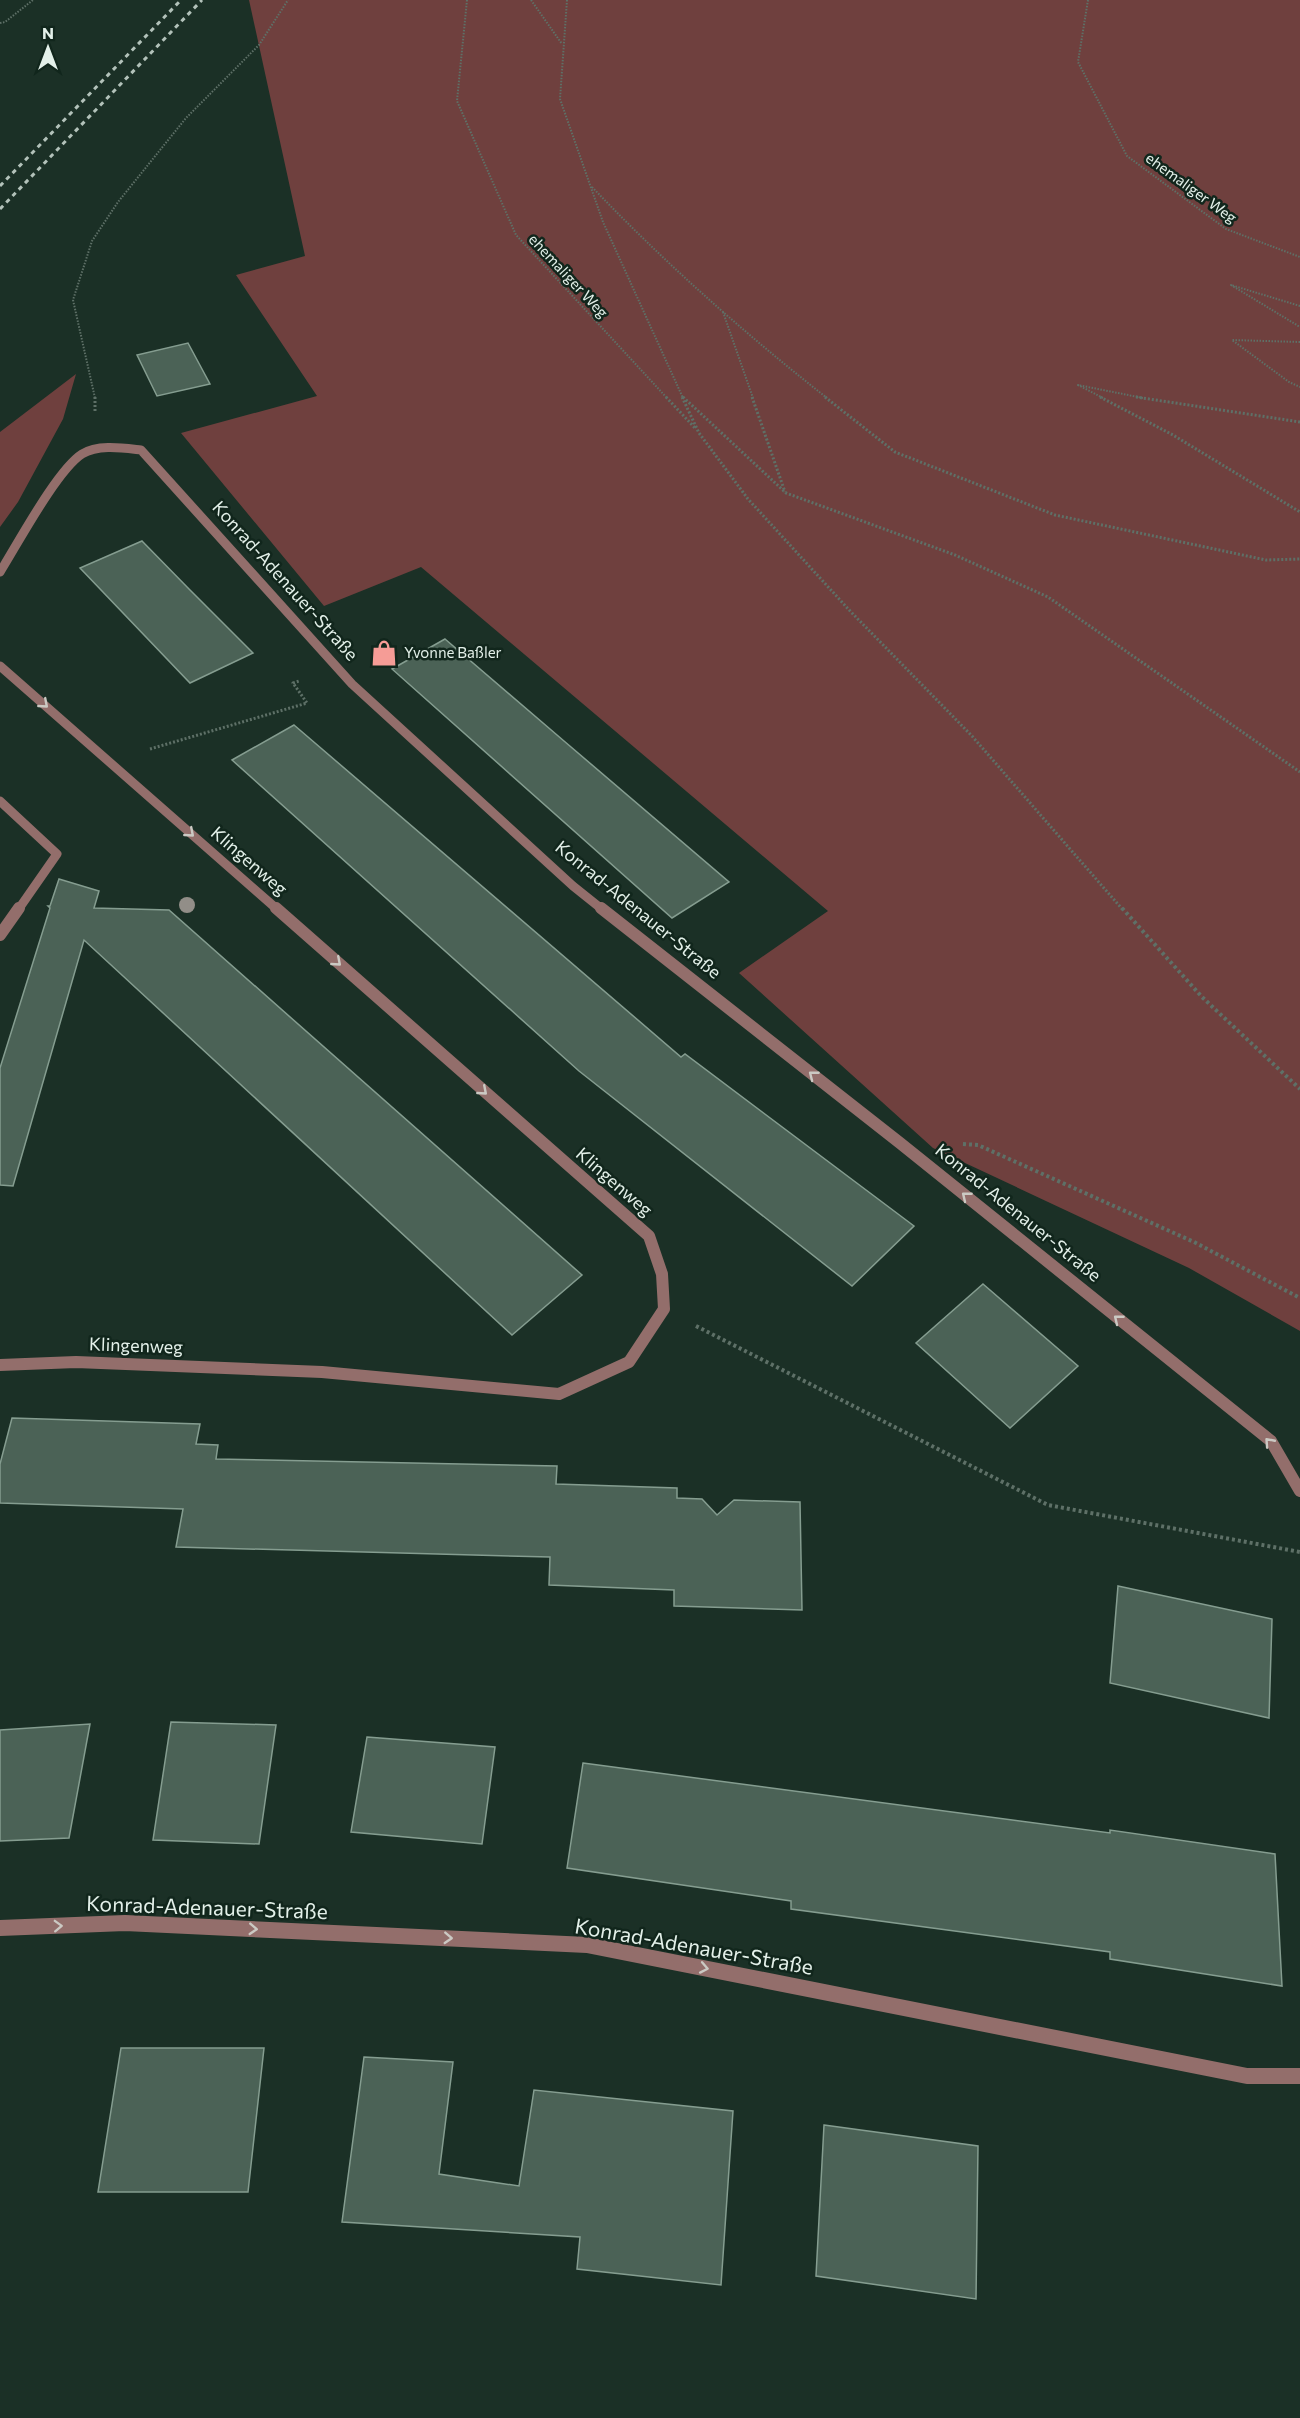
<svg xmlns="http://www.w3.org/2000/svg" width="1300" height="2418" font-family="Commissioner,sans-serif">
<style>
.green{fill:#6f403e}
.building{fill:#4b6256;stroke:#859d90;stroke-width:1.5}
.lines{fill:none;stroke-linecap:round;stroke-linejoin:round}
.path-far2{stroke:#5e7067;stroke-width:2;stroke-dasharray:1.5 1.5;stroke-linecap:butt}
.path-far1{stroke:#5e7067;stroke-width:3;stroke-dasharray:2 2;stroke-linecap:butt}
.path{stroke:#5e7067;stroke-width:4;stroke-dasharray:3 3;stroke-linecap:butt}
.service-far1{stroke:#936e6b;stroke-width:9}
.service{stroke:#936e6b;stroke-width:12}
.minor-far2{stroke:#936e6b;stroke-width:9}
.minor-far1{stroke:#936e6b;stroke-width:12}
.minor{stroke:#936e6b;stroke-width:16}
.rail{stroke:#b3c2ba;stroke-width:3;stroke-dasharray:4.5 4.5;stroke-linecap:butt}
.tree{fill:#928e88}
.oneway{stroke:#cbc9c3}
.labels{text-anchor:middle;stroke-width:5;stroke-linejoin:round;paint-order:stroke}
.far-street-label{font-size:15px;fill:#e3f0e9;stroke:#11261c}
.far-poi-label{font-size:15px;fill:#e3f0e9;stroke:#11261c;text-anchor:start}
.street-label{font-size:18px;fill:#e3f0e9;stroke:#11261c}
.near-street-label{font-size:21px;fill:#e3f0e9;stroke:#11261c}
</style>
<rect width="100%" height="100%" fill="#1b3026"/>
<path class="green" d="M249 0H1300V1331L1189 1268 933 1148 739 973 828 911 421 567 324 606 181 433 317 396 236 275 305 256Z
M76 374 63 419 18 502 0 527V432Z"/>
<path class="building" d="M188 343 210 384 157 396 137 355Z
M142 541 189 589 253 653 190 683 80 568Z
M445 639 564 741 729 882 672 918 392 669Z
M294 725 681 1057 685 1054 914 1226 852 1286 579 1071 232 760Z
M59 879 99 891 94 908 169 910 582 1275 512 1335 84 940 13 1186 0 1185V1068L50 908 48 906H50Z
M983 1284 1078 1366 1010 1428 916 1343Z
M12 1418 200 1424 196 1444 218 1445 216 1459 557 1466 556 1484 677 1488V1498L702 1499 717 1515 734 1500 800 1502 802 1610 674 1606V1590L549 1585 550 1557 176 1547 183 1509 0 1503V1464Z
M1118 1586 1272 1619 1269 1718 1110 1683Z
M171 1722 276 1725 259 1844 153 1840Z
M90 1724 69 1838 0 1841V1730Z
M367 1737 495 1747 482 1844 351 1832Z
M583 1763 1110 1833V1830L1275 1854 1282 1986 1110 1959V1952L791 1909V1901L567 1868Z
M121 2048H264L248 2192H98Z
M364 2057 453 2062 439 2174 519 2186 534 2090 733 2111 721 2285 577 2269 580 2237 342 2222Z
M824 2125 978 2146 976 2299 816 2276Z"/>
<g class="lines">
<path class="path-far2" d="M467 0 457 101 516 235 667 398
M531 0 562 44
M567 0 560 99 603 222 683 398
M1088 0 1078 62 1127 156 1226 229 1300 257
M0 23 5 22 33 0
M592 187C665 263 744 333 827 398
M1300 306 1231 285 1300 327
M723 312 753 398
M1300 342 1232 340 1289 382 1300 387
M682 396 684 398
M95 398 73 300 92 241 118 202 186 118 259 45 288 0
M1103 398 1078 385 1143 398"/>
<path class="path-far1" d="M95 397V412
M666 397 695 428
M682 397 699 433 748 499 851 612 972 736 1123 910
M683 397 786 493 955 555 1048 597 1300 772
M752 397 785 492
M825 397 895 452 1055 515 1266 560 1300 559
M1100 397 1173 435 1300 512
M1136 397 1300 422
M150 749 307 703 293 683 299 681"/>
<path class="path" d="M1122 908 1202 997 1300 1089
M963 1144 978 1145 1194 1242 1300 1298
M696 1326 1048 1505 1300 1552"/>
<path class="service-far1" d="M0 801 57 854 18 910"/>
<path class="service" d="M0 935 19 908"/>
<path class="minor-far2" d="M0 572C17 545 57 470 82 454 98 444 123 448 141 450L352 684 573 886 603 910
M0 666 278 910"/>
<path class="minor-far1" d="M601 908 900 1143 1271 1441 1300 1491
M0 1365 76 1362 322 1372 559 1394 629 1362 664 1309 662 1274 649 1236 276 908"/>
<path class="minor" d="M0 1928 125 1923 587 1945 1247 2076H1300"/>
<path class="rail" d="M0 186 181 0
M0 209 202 0"/>
</g>
<circle class="tree" cx="187" cy="905" r="8"/>
<defs><path id="oneway-chevron" d="M-2-3.5L2.5 0L-2 3.5" fill="none" stroke-width="1.6" stroke-linecap="round" stroke-linejoin="round" transform="scale(1.5)"/></defs>
<g class="oneway">
<use href="#oneway-chevron" transform="translate(44 704) rotate(41)"/>
<use href="#oneway-chevron" transform="translate(190 833) rotate(41)"/>
<use href="#oneway-chevron" transform="translate(337 962) rotate(41)"/>
<use href="#oneway-chevron" transform="translate(813 1075) rotate(-142)"/>
<use href="#oneway-chevron" transform="translate(483 1091) rotate(41)"/>
<use href="#oneway-chevron" transform="translate(966 1196) rotate(-141)"/>
<use href="#oneway-chevron" transform="translate(1118 1319) rotate(-141)"/>
<use href="#oneway-chevron" transform="translate(1269 1442) rotate(-132)"/>
<use href="#oneway-chevron" transform="translate(58 1926) rotate(-2)"/>
<use href="#oneway-chevron" transform="translate(253 1929) rotate(3)"/>
<use href="#oneway-chevron" transform="translate(448 1938) rotate(3)"/>
<use href="#oneway-chevron" transform="translate(704 1968) rotate(11)"/>
</g>
<defs>
<g id="shop-bare" transform="scale(2.07)"><path d="M-5-2.5h2.3a2.7 3.5 0 0 1 5.4 0H5L5.5 6h-11ZM-1.5-2.5h3a1.5 2.3 0 0 0-3 0Z" fill="#f59c96" stroke="#11261c" stroke-width="2.5" paint-order="stroke"/></g>
</defs>
<g fill-rule="evenodd">
<use href="#shop-bare" x="384" y="653"/>
</g>
<g class="labels">
<g class="far-street-label">
<text transform="translate(1191 188) rotate(36)" y="5">ehemaliger Weg</text>
<text transform="translate(568 276) rotate(47)" y="5">ehemaliger Weg</text>
</g>
<g class="far-poi-label">
<text x="404" y="658">Yvonne Baßler</text>
</g>
<g class="street-label">
<text transform="translate(285 581) rotate(48)" y="6">Konrad-Adenauer-Straße</text>
<text transform="translate(249 861) rotate(41)" y="6">Klingenweg</text>
<text transform="translate(638 910) rotate(39)" y="6">Konrad-Adenauer-Straße</text>
<text transform="translate(614 1182) rotate(41)" y="6">Klingenweg</text>
<text transform="translate(1018 1213) rotate(39)" y="6">Konrad-Adenauer-Straße</text>
<text transform="translate(136 1346) rotate(2)" y="6">Klingenweg</text>
</g>
<g class="near-street-label">
<text transform="translate(207 1908) rotate(2)" y="7">Konrad-Adenauer-Straße</text>
<text transform="translate(694 1947) rotate(10)" y="7">Konrad-Adenauer-Straße</text>
</g>
</g>
<g transform="translate(48 48)" stroke="#11261c" stroke-width="4.5" paint-order="stroke">
<path d="M0-4.5L10 22L0 15L-10 22Z" fill="#e3f0e9"/>
<text y="-9" font-size="16" font-weight="bold" text-anchor="middle" fill="#e3f0e9">N</text>
</g>
</svg>
